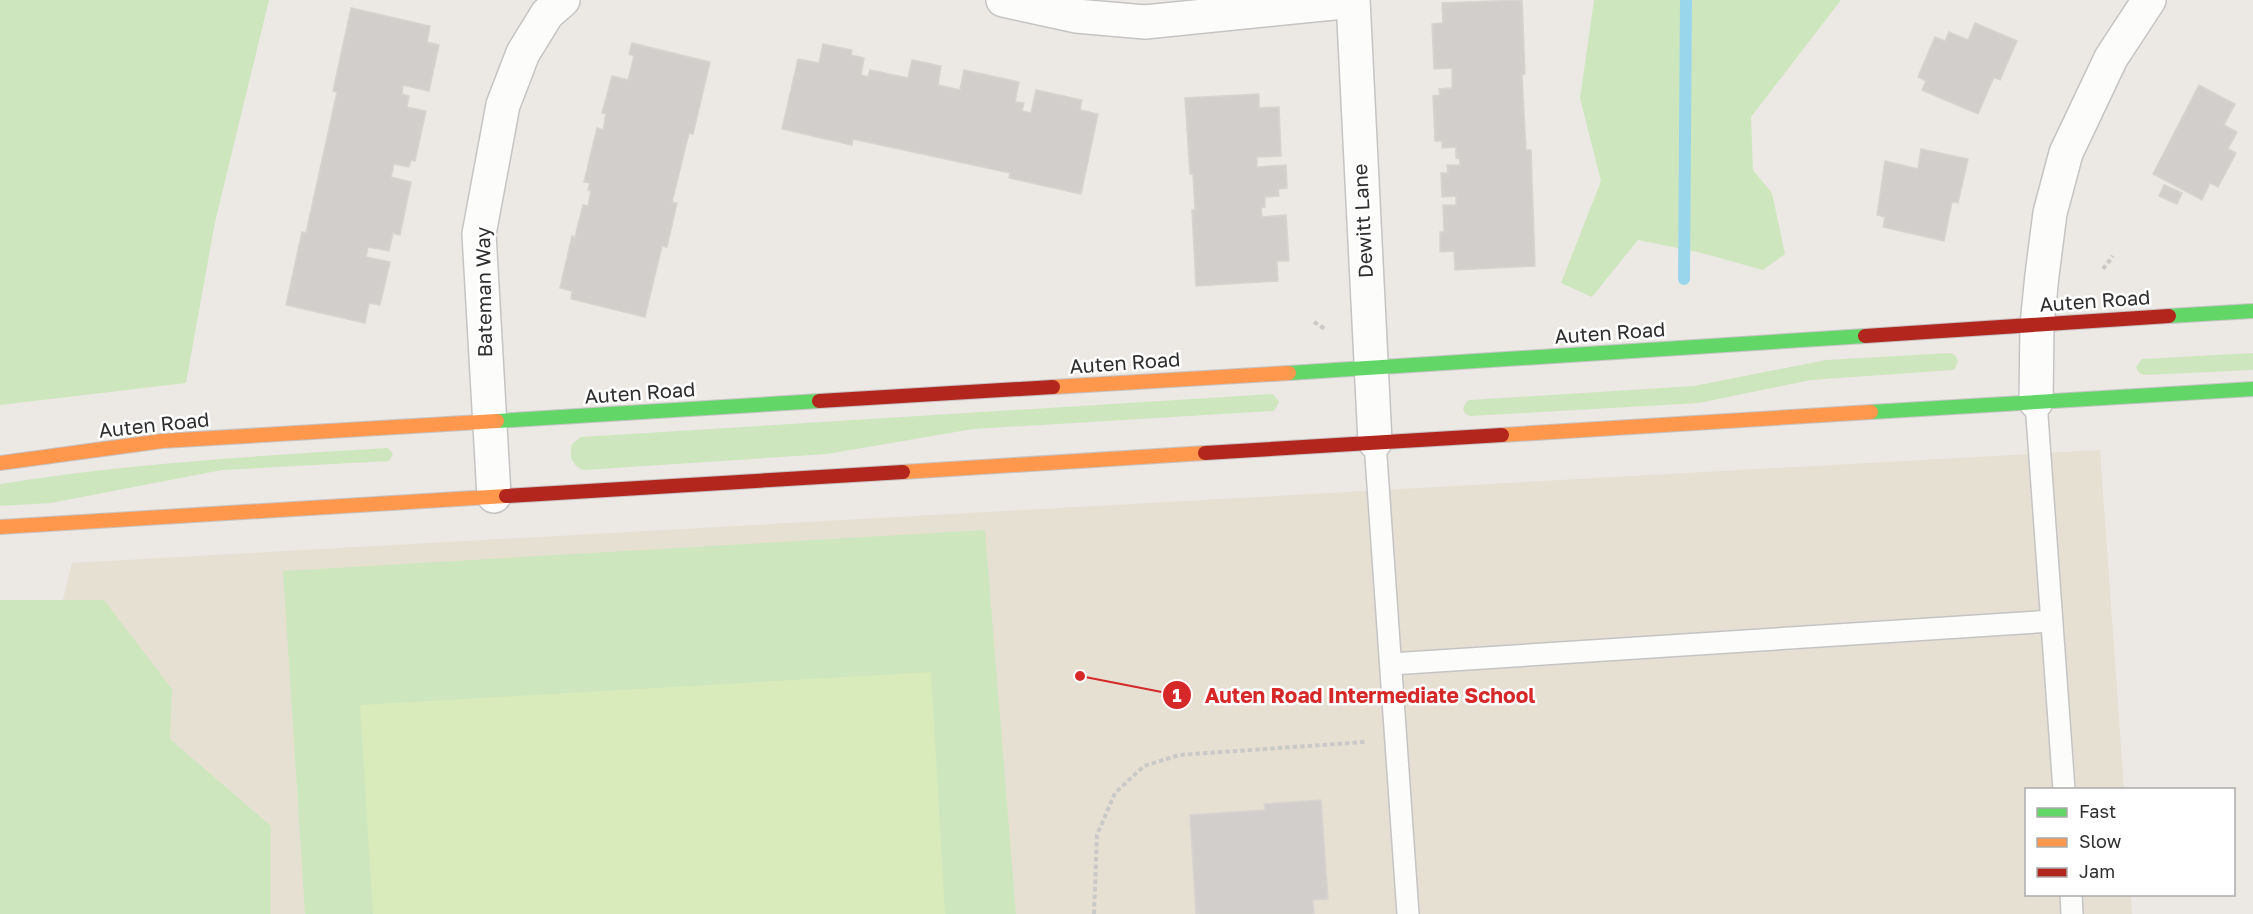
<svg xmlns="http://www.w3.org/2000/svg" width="2253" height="914" font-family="'Golos Text',sans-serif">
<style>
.education{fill:#e6e0d3}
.green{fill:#cee6be}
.pitch{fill:#d9eabb}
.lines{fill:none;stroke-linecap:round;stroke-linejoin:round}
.stream{stroke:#99d6ec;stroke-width:12}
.building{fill:#d1cecb;stroke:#d7d4d0;stroke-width:1.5}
.lane-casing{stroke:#c5c4c5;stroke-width:24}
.street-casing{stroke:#c5c4c5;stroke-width:36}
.fast-casing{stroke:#c5c4c5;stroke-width:16}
.slow-casing{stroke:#c5c4c5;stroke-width:16}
.jam-casing{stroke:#c5c4c5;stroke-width:16}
.path{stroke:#c9c9c8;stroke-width:4;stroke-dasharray:4.5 3;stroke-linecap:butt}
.lane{stroke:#fcfcfb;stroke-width:21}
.street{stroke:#fcfcfb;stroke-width:33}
.fast{stroke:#63d668;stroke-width:14}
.slow{stroke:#ff974d;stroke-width:14}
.jam{stroke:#b3261e;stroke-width:14}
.labels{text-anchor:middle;stroke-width:5;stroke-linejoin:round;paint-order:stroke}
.street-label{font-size:20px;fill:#2e2e2e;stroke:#fff}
.leader{fill:none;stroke:#d62828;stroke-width:2}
.callout-dot{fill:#d62828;stroke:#fff;stroke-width:2}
.mark-label{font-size:18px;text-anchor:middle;font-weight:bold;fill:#fff}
.callout-label{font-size:21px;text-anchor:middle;font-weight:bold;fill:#d62828;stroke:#fff;stroke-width:5;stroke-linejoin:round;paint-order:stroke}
</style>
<rect width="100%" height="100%" fill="#ece8e4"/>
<path class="education" d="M2100 450 2124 789 2026 790V894L2131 895 2132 914H0V854L72 563Z"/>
<path class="green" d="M0 0H269L215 222 186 383 0 405Z
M1594 0H1841L1751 117 1753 170 1772 193 1785 254 1763 270 1698 252 1638 240 1592 297 1561 283 1601 181 1580 98Z
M1950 353 1955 355 1958 361 1955 369 1952 370 1811 380 1699 403 1471 416 1465 414 1463 408 1467 401 1470 400 1694 386 1826 360Z
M2253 353V370L2144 375 2139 373 2136 367 2142 359Z
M1273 394 1279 402 1274 411 973 429 827 454 584 470C571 465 569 457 572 444L581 437Z
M388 448 393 454 389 461 222 470 51 503 0 506V484C129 463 258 456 388 448Z
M985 530 1016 914H305L283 571Z
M0 600H104L172 689 170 739 271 826V914H0Z"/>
<path class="pitch" d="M931 672 945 914H373L360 705Z"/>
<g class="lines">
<path class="stream" d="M1684 279 1686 0"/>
</g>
<path class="building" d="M1522 0 1525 74 1522 75 1526 150H1531L1535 266 1455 270 1454 251 1440 252V232H1444L1443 205H1456V196L1442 197 1441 173H1448L1447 165H1460L1459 157 1456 158V147L1442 148V141H1435L1433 96 1440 95 1439 89 1452 88V68L1434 69 1432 24 1443 23 1442 3Z
M351 8 430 26 427 42 439 45 429 91 403 85 402 94 409 96 407 107 426 111 415 161 411 160 409 167 394 164 391 177 411 182 400 235 393 233 389 251 368 247 366 257 390 262 380 305 369 303 365 323 286 305 302 232 306 233 337 92 333 91Z
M1975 23 2017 41 2000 80 1994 77 1978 114 1922 90 1926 81 1918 77 1935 37 1945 41 1949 32 1968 40Z
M632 43 710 62 693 134 689 133 672 202 677 203 667 247 662 246 645 317 571 299 572 291 560 288 572 236 575 237 583 205 588 206 591 191 588 190 590 183 584 182 597 128 603 130 606 114 602 113 612 76 628 80 634 56 629 54Z
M823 44 852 50 851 55 864 58 861 75 868 77 870 70 908 78 912 60 941 66 938 85 960 90 964 70 1019 82 1015 102 1024 103 1022 111 1031 113 1036 90 1082 100 1080 110 1098 114 1081 194 1009 178 1010 173 853 139 852 145 782 129 798 59 819 63Z
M2199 85 2235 104 2224 125 2237 132 2228 149 2236 153 2218 187 2210 183 2202 200 2153 174Z
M1259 94V108L1279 107 1281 156 1257 157V167L1286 165 1287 188 1278 189 1279 196 1265 197V207L1261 208 1262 217 1286 215 1289 261H1277L1278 281 1196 286 1192 210H1195L1193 174H1190L1185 98Z
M1921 149 1968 159 1958 203 1952 202 1944 241 1883 227 1885 217 1877 215 1885 161 1918 169Z
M2164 185 2182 193 2177 204 2159 196Z
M1321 800 1328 899 1313 900 1314 914H1196L1190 815 1265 810 1264 804Z"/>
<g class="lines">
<g class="lane-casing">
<path id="lane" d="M2036 402 2064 790
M1375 442 1408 914
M1391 664 2052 621
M2071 894 2072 914"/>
</g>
<g class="street-casing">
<path id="street" d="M1003 0 1076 16 1145 22 1353 1
M1353 0 1375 442
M2036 402 2037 325 2042 275 2050 213 2066 153 2111 58 2149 0
M494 496 479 234 503 105 523 53 547 14 563 0"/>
</g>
<g class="fast-casing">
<path id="fast" d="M2169 316 2253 311
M1289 373 1865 336
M1871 412 2253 389
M497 421 819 401"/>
</g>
<g class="slow-casing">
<path id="slow" d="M1053 387 1289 373
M1502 435 1871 412
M0 463 162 441 497 421
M903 472 1205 453
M0 527 506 496"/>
</g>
<g class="jam-casing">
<path id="jam" d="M1865 336 2169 316
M819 401 1053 387
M1205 453 1502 435
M506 496 903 472"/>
</g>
<path class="path" d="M2103 269 2113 256
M1314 322 1325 329
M1094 914 1097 835 1115 793 1144 766 1179 755 1365 742"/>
<use href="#lane" class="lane"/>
<use href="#street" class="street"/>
<use href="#fast" class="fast"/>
<use href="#slow" class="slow"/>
<use href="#jam" class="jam"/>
</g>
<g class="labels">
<g class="street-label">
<text transform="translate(1363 221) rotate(-93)" y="7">Dewitt Lane</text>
<text transform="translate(484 292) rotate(-91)" y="7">Bateman Way</text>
<text transform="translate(2095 301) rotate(-4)" y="7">Auten Road</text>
<text transform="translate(1610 333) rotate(-4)" y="7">Auten Road</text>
<text transform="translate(1125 363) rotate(-4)" y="7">Auten Road</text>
<text transform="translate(640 393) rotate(-4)" y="7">Auten Road</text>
<text transform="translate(154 425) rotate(-6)" y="7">Auten Road</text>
</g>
</g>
<path class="leader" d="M1080 676L1177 695"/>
<g class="callout-dot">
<circle cx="1080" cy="676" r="6"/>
<circle cx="1177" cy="695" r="15"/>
</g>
<g class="mark-label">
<text x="1177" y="702">1</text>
</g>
<g class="callout-label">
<text x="1370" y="703">Auten Road Intermediate School</text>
</g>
<rect x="2025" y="788" width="210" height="108" fill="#ffffff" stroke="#ababab" stroke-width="1.5"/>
<rect x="2037" y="808" width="30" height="9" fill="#63d668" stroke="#ababab" stroke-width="1.5"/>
<text x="2079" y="818" font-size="18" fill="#2e2e2e">Fast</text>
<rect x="2037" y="838" width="30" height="9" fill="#ff974d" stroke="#ababab" stroke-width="1.5"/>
<text x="2079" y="848" font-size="18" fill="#2e2e2e">Slow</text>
<rect x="2037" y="868" width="30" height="9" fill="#b3261e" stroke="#ababab" stroke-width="1.5"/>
<text x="2079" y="878" font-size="18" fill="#2e2e2e">Jam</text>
</svg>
